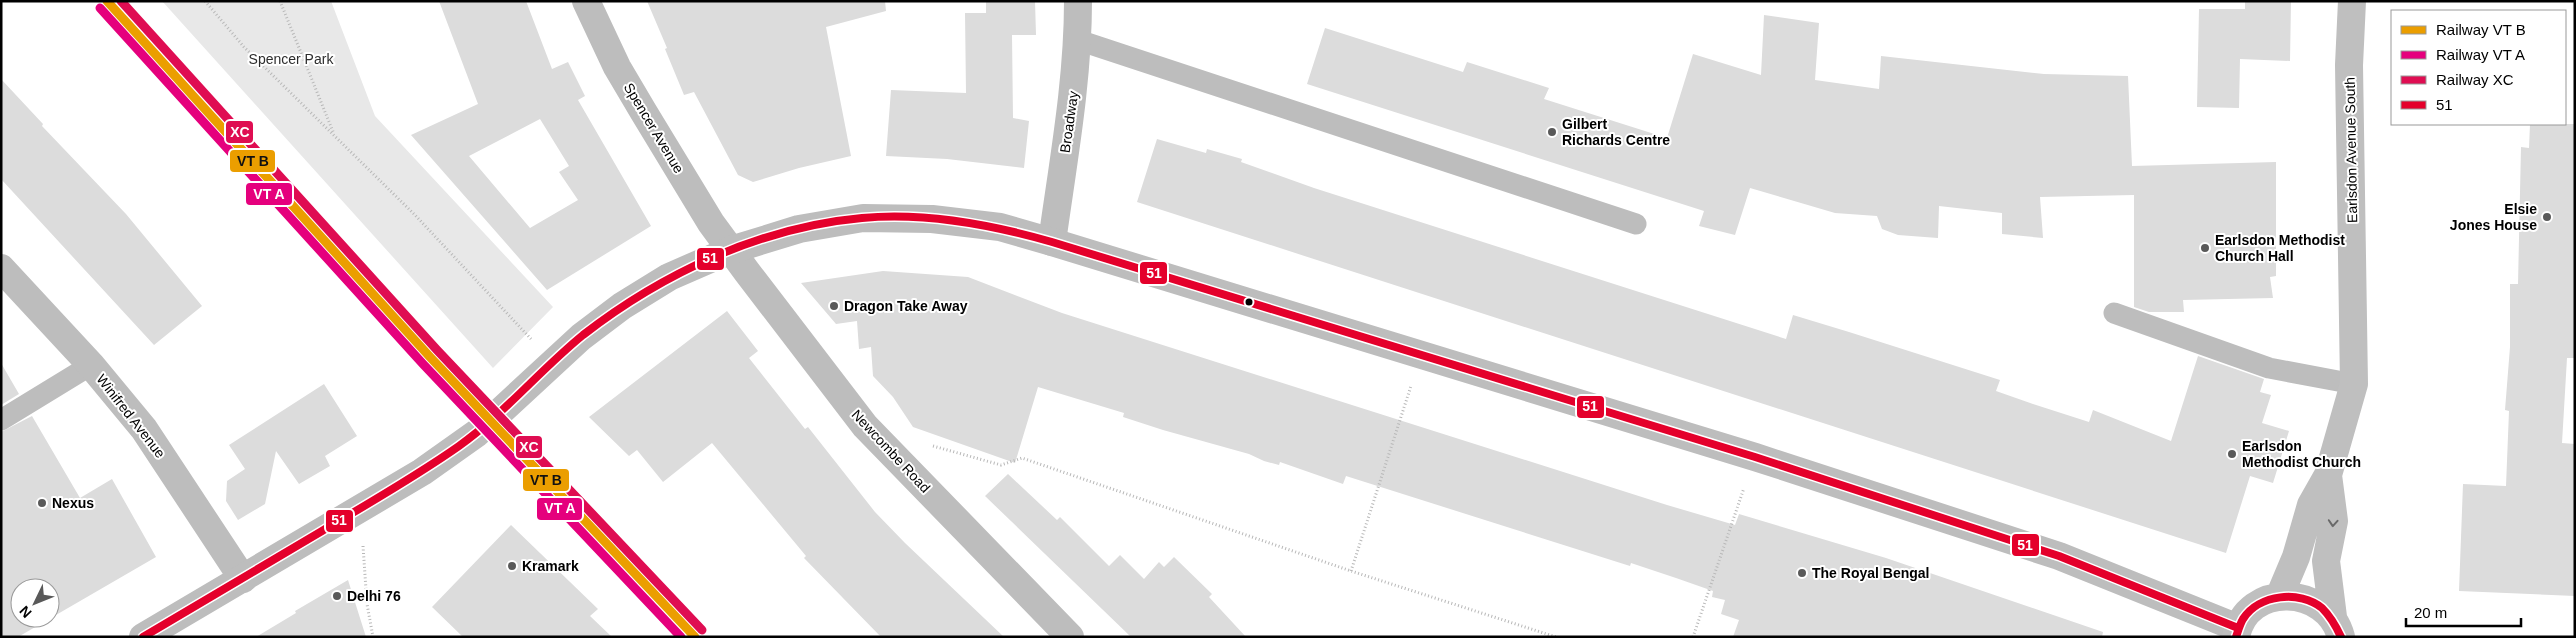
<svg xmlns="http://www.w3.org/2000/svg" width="2576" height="638" font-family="Arial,sans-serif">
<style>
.green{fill:#e8e8e8}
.building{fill:#dcdcdc;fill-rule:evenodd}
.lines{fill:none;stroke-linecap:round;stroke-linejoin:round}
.path{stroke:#b8b8b8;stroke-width:3;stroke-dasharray:1 2.5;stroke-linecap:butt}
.service{stroke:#bdbdbd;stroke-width:21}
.minor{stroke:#bdbdbd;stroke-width:28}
.tertiary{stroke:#bdbdbd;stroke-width:28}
.secondary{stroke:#bfbfbf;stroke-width:28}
.bus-1-casing{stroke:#fff;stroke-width:11}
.bus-1{stroke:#e4002b;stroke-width:8}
.rail-1-casing{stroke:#fff;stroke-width:12}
.rail-2-casing{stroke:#fff;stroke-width:12}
.rail-3-casing{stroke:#fff;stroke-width:12}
.rail-1{stroke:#eb9e00;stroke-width:9}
.rail-2{stroke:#e5007d;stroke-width:9}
.rail-3{stroke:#df0d52;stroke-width:9}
.oneway{stroke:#696969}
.poi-dot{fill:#595959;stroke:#fff;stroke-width:2}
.bus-dot{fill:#000;stroke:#fff;stroke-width:2}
.labels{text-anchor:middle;stroke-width:4;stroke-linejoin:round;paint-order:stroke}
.park-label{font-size:14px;fill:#2d2d2d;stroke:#fff}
.street-label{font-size:14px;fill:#000;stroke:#fff}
.poi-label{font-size:14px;font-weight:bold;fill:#000;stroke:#fff;text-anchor:start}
.line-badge{stroke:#fff;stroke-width:2}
.badge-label{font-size:14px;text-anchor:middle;font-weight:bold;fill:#fff}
.pale-badge-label{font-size:14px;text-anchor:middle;font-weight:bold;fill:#111}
</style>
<rect width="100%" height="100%" fill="#fff"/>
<path class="green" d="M162 1H331L375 116 553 307 493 368Z"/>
<path class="building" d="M439 1H526L552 69 568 62 585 96 578 100 651 226 547 290 411 135 478 104ZM540 119 569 166 559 172 578 200 530 228 469 156Z
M647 1H885L886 11 826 27 851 156 799 168 753 182 738 175 694 92 684 95 665 49 667 48Z
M986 1H1035L1036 35H1012L1013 118 1029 121 1024 168 947 159 886 156 891 90 966 93 965 13H986Z
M2245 1H2291L2290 61 2240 59 2239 108 2197 107 2199 9H2245Z
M1764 15 1819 23 1815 80 1879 89 1881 56 2044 74 2128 76 2132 166 2276 162V276L2270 277 2273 298 2183 300 2184 312H2149L2134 307V195L2040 197 2043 238 2002 234V213L1939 206 1938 238 1898 235 1882 229 1877 216 1835 213 1750 188 1735 235 1699 226 1704 211 1307 84 1325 28 1463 72 1467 62 1549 88 1544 99 1667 138 1693 54 1761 75Z
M1 79 43 124 42 126 126 214 202 306 154 345 1 179Z
M2530 124H2575V358H2567L2562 443 2575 444V596L2459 591 2463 484 2506 486 2509 411 2505 410 2510 347V284H2518L2521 147 2529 148Z
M1157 139 1206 153 1207 149 1242 159 1241 162 1314 188 1786 339 1793 315 1849 332 2000 380 1996 391 2033 404 2089 422 2093 410 2171 441 2198 356 2264 379 2260 392 2271 395 2262 423 2289 431 2273 483 2250 476 2226 553 1137 202Z
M883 271 968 277 1062 313 1667 505 1735 525 1739 514 1886 558 2103 632 2102 637H1733L1739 620 1721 614 1725 600 1712 597 1713 591 1676 578 1631 563 1630 566 1346 476 1343 484 1280 462 1279 465 1264 461 1249 454 1163 430 1123 417 1124 413 1038 387 1015 463 913 427 893 397 873 376 871 347 859 349 857 321 836 324 801 283Z
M727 311 758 351 749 358 805 429 808 427 875 512 905 543 1004 637H881L804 558 806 556 712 443 663 482 637 450 629 456 589 417Z
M1 363 19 394 1 405Z
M324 384 357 436 325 456 330 466 299 484 276 451 265 504 238 520 226 501 227 481 245 469 229 445Z
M32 416 80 498 112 479 156 557 18 637H1V432ZM20 588H50V618H20Z
M1008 474 1057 520 1060 517 1109 566 1120 555 1144 579 1159 562 1164 567 1174 557 1212 594 1209 597 1246 637H1131L985 496Z
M511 525 598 609 590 616 612 637H463L432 607Z
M348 580 366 637H256L296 613 295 611Z"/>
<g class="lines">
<path class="path" d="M205 1 244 47 415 215 531 339
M280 1 334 134
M933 446 1001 465 1022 458 1351 571 1556 637
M363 546 367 604 373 637
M1351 571 1411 386
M1693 637 1744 488"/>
<path class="service" d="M1078 40 1636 224
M2114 313 2269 368 2354 384
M1 420 91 365"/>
<path class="minor" d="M586 1 617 67 643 111 711 223 747 272 865 426 1070 637
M1052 242C1063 162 1078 82 1078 1
M1 268 91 365 144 429 243 579"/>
<path class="tertiary" d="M143 637 422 472 477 433 581 337 622 306 669 277 731 250 799 229 863 218 932 219 1000 227 1052 242 1755 457 2059 556 2238 628"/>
<path class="secondary" d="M2328 475 2334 521 2326 561 2333 617
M2280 595 2296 557 2311 505 2328 475 2354 384 2349 65 2352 1
M2236 637C2246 581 2328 585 2341 637"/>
<g class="bus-1-casing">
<path id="bus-1" d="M143 637C203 601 263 566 322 531 369 503 415 477 459 446 504 414 540 370 583 335 663 273 761 227 862 218 925 212 993 225 1052 242L1755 457 2059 556 2238 628
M2236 637C2238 631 2240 624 2243 619 2259 594 2300 590 2322 608 2331 617 2336 626 2341 637"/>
</g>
<use href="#bus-1" class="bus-1"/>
<g class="rail-1-casing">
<path id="rail-1" d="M107 1 430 357 695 637"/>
</g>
<g class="rail-2-casing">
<path id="rail-2" d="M100 8 423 364 681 637"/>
</g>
<g class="rail-3-casing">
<path id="rail-3" d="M121 1 437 350 702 630"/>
</g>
<use href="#rail-1" class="rail-1"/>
<use href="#rail-2" class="rail-2"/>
<use href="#rail-3" class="rail-3"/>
</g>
<defs><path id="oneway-chevron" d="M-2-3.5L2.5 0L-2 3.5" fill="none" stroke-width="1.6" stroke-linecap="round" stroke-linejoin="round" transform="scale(1.25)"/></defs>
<use class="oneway" href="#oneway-chevron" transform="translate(2333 523) rotate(94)"/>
<g class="poi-dot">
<circle cx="1552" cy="132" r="5"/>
<circle cx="2547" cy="217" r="5"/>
<circle cx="2205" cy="248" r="5"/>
<circle cx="834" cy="306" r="5"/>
<circle cx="2232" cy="454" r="5"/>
<circle cx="42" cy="503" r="5"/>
<circle cx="512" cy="566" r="5"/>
<circle cx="1802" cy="573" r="5"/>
<circle cx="337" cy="596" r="5"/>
</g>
<circle class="bus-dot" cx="1249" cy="302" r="4.5"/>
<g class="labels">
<g class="park-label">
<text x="291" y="64">Spencer Park</text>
</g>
<g class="street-label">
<text transform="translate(1069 122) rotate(-82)" y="5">Broadway</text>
<text transform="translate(654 128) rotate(59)" y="5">Spencer Avenue</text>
<text transform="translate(2351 150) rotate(-91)" y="5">Earlsdon Avenue South</text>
<text transform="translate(131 416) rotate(52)" y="5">Winifred Avenue</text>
<text transform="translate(891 451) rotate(47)" y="5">Newcombe Road</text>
</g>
<g class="poi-label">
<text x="1562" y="129">Gilbert<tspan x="1562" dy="16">Richards Centre</tspan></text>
<text x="2537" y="214" text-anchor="end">Elsie<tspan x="2537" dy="16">Jones House</tspan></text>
<text x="2215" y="245">Earlsdon Methodist<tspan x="2215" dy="16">Church Hall</tspan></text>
<text x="844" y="311">Dragon Take Away</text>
<text x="2242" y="451">Earlsdon<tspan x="2242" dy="16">Methodist Church</tspan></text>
<text x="52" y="508">Nexus</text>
<text x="522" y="571">Kramark</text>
<text x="1812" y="578">The Royal Bengal</text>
<text x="347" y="601">Delhi 76</text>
</g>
</g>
<g class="line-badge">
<rect x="225" y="120" width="29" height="24" rx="5" fill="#df0d52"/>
<rect x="229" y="149" width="47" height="24" rx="5" fill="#eb9e00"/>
<rect x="245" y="182" width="48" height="24" rx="5" fill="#e5007d"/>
<rect x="696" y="247" width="29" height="24" rx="5" fill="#e4002b"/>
<rect x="1139" y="261" width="29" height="24" rx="5" fill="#e4002b"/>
<rect x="1576" y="395" width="29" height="24" rx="5" fill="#e4002b"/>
<rect x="515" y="435" width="28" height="24" rx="5" fill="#df0d52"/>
<rect x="522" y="468" width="48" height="24" rx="5" fill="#eb9e00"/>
<rect x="536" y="497" width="47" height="24" rx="5" fill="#e5007d"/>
<rect x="325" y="509" width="29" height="24" rx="5" fill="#e4002b"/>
<rect x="2011" y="533" width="29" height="24" rx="5" fill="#e4002b"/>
</g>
<g class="badge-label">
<text x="240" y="137">XC</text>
<text x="269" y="199">VT A</text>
<text x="710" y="263">51</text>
<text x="1154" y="278">51</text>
<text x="1590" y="411">51</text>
<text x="529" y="452">XC</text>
<text x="560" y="513">VT A</text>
<text x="339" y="525">51</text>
<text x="2025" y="550">51</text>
</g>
<g class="pale-badge-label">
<text x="253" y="166">VT B</text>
<text x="546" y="485">VT B</text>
</g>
<rect width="2576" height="638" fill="none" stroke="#000000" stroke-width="5"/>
<rect x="2391" y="10" width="175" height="115" fill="#ffffff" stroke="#999999"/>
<rect x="2401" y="26" width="25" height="8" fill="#eb9e00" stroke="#999999"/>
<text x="2436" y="35" font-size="15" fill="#000000">Railway VT B</text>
<rect x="2401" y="51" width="25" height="8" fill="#e5007d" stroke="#999999"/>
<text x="2436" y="60" font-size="15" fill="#000000">Railway VT A</text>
<rect x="2401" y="76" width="25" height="8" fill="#df0d52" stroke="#999999"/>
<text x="2436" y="85" font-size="15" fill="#000000">Railway XC</text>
<rect x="2401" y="101" width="25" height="8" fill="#e4002b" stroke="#999999"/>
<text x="2436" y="110" font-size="15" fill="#000000">51</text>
<g transform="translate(35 603) rotate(227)"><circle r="24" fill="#ffffff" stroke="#999999"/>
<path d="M0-4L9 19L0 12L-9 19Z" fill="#595959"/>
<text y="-8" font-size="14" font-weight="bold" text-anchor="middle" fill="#000000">N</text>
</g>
<path d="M2406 618v8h115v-8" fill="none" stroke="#000000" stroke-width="2.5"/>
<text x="2414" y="618" font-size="15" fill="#000000" stroke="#ffffff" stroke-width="4" paint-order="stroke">20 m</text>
</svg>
